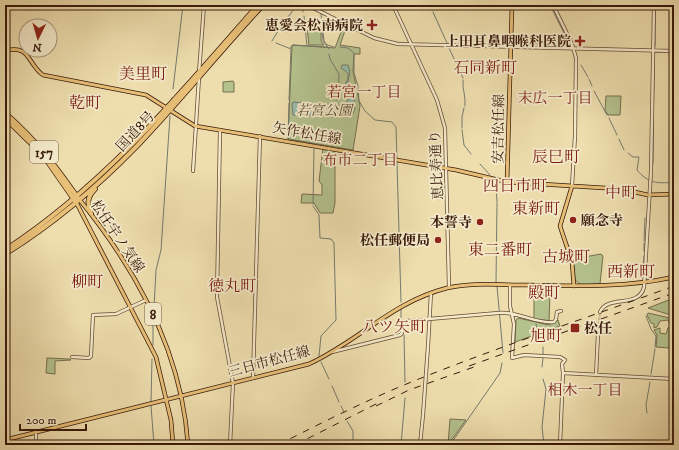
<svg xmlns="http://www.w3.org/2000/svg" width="679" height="450" font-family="'IM FELL DW Pica','Noto Serif JP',serif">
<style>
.green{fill:#b4c28e;stroke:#766e4d}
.water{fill:#99bcad;stroke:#737b6d}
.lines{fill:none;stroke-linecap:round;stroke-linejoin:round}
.stream{stroke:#737b6d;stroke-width:1}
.minor-tunnel{stroke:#cab78e;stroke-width:2.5;stroke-dasharray:2.5 1;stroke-linecap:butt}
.minor-casing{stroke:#664b34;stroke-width:4}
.major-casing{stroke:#391a0c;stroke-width:4.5}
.highway-casing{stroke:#391a0c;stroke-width:5.5}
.minor{stroke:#f4eaca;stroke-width:2.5}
.major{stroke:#e7bf77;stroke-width:3}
.highway{stroke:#e7bf77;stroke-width:4}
.rail{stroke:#391a0c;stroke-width:1;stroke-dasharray:7 7;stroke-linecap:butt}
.minor-bridge-casing{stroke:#664b34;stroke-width:4;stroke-linecap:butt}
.minor-bridge{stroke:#f4eaca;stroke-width:2.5}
.poi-dot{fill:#8f2418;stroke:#f4eaca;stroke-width:1.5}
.labels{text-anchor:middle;stroke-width:3.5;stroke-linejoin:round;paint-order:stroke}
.shield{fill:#f4eaca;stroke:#715845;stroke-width:1}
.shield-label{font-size:13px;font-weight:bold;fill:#391a0c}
.poi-label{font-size:14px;font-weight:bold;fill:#391a0c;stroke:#f4eaca;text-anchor:end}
.park-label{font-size:14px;font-style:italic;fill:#5e4c33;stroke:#f4eaca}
.street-label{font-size:14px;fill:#391a0c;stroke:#f4eaca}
.neighbourhood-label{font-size:15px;fill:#7a1f14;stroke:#f4eaca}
.quarter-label{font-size:16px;fill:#7a1f14;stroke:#f4eaca}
</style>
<rect width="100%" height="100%" fill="#eedeae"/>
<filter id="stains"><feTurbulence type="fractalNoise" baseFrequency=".005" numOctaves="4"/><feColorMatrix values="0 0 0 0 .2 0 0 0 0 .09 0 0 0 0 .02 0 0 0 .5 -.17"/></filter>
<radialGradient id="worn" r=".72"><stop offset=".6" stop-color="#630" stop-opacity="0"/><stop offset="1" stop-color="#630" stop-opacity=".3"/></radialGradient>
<path class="green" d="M319 25 321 27V41L324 45H309L307 27Z
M343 27 346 28 340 45 360 48V54H354L353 71 360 106 353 150 288 139 292 45 335 48Z
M233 81 234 83V92H223V82Z
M606 96H621L620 115H608L605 110Z
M323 148 335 150V203L333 213H320L314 203H301L302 194 322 195V185L319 181Z
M601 254 603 256 600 284 581 285 575 280 573 259Z
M534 293 550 294 549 321 534 320Z
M674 298V316L648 308Z
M648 313 674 319V340L669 348 656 347 657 335 654 330 660 328V333L666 334 668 328 671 326 668 320 660 321 657 327 654 328V324L651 323 647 315Z
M518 318 549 325 558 320 560 326 515 342 516 320Z
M47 358 69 359 71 360 55 361V374L46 373Z
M450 419 466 420 448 445Z"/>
<path class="water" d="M348 65 350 72 347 86 355 98 353 105 355 108 353 114 346 113 343 109 349 98 347 95 349 91 345 84 348 79V73L341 68 342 65Z
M293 102 311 104 315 109V116L293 115 292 104Z"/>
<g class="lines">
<path class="stream" d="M302 5 303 12
M320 5 321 10
M430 5 432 10
M550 5 569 43
M433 12 447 43
M321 14 324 41 327 45 334 47
M304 16 307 46
M655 16 656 5
M285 21 297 5
M655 25V18
M322 30 323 41 329 49
M272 41 281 26
M276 43 291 49 289 100
M655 46V27
M340 47 348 48 354 53V73L358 86 359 101 365 111 375 120 392 122 396 127 401 302
M290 48 293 45 327 47
M449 48 463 78
M329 54 330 59 339 74 338 98 332 107
M581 65 588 77
M589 79 592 86
M463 80C462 89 466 96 465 106
M173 89 183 5
M594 91 607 115
M172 99V98
M289 103 288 139 290 140
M609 118 617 135
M462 128V117L464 108
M462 130 464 145 471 154
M619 139 624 150
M292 140 301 142
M305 142 314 144
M628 153 633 157H639L637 170C648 183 657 184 674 182
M480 164 490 175
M653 164 654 55
M495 181V182
M496 184 497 202
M313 204 314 149
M313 206 319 215 320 238 331 239 334 243 336 320 321 336 319 356
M644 241 645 218
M644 251V243
M643 278 644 256
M496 283 497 203
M497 286 503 353
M154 308 156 270 161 250 170 116
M646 316 651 329 656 336 655 347
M536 324 538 333
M401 325V309
M404 335 405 382
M153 345V321
M543 347V354
M321 362 329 379
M542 367 543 358
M651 374 655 349
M543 379 546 389 542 427 544 445
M332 386 339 402
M151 402 152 359
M151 406 154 445
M341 406 344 412
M647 413 646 405 650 382
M347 421 353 431V445
M401 445 405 398
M450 445 500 373 502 363"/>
<path class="minor-tunnel" d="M598 334 600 312"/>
<g class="minor-casing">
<path id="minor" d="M307 5 374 38 398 44 674 51
M393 5 437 100 445 128 449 287
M553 5 572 44 576 58 575 136 572 186
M199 73 204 5
M220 130 217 297 233 383 230 445
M193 171 199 78
M510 285V306L514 324 512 358 524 355 560 357 565 360 562 364 563 373 560 445
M600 312C608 294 639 309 644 287L651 171 654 5
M499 313C518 311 534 324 554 322L556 319 557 312 561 311
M428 346 431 293
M332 352 400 335 402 333V324L406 321 498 313
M72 357 89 358 91 356 93 315 116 314 146 300
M563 373 674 379
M596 375 598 334
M253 378 260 136
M36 445V434
M420 445 423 415"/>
</g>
<g class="major-casing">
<path id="major" d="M5 51C31 44 27 64 43 75L146 95 195 126 456 170 507 182 621 189 648 195 674 194
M507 182 512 5
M572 186 560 226 572 262 574 286
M79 199C137 270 182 353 188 445
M76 202 156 357 171 420 173 445
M5 440 309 364C359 341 392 302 447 288 472 282 500 285 526 285 576 286 625 288 674 277"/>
</g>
<g class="highway-casing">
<path id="highway" d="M5 113C37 141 54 164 78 198
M5 118 43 155 75 201
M91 213C87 204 87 197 95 189
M5 250C106 184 180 94 258 5
M5 254C53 224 96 188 136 147 180 101 220 51 263 5"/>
</g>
<use href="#minor" class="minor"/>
<use href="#major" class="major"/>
<use href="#highway" class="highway"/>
<path class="rail" d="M469 366 674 293
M376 406 409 390 474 367
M278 445C319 424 361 403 404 385 492 349 584 319 674 286
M295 445 380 402"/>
<g class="minor-bridge-casing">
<path id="minor-bridge" d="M423 415 428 346"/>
</g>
<use href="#minor-bridge" class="minor-bridge"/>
</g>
<g class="poi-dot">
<path d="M370 19h4v4h4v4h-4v4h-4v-4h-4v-4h4z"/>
<path d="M578 35h4v4h4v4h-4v4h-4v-4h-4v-4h4z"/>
<circle cx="573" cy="220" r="4"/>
<circle cx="480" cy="222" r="4"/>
<circle cx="438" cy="240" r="4"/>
<rect x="570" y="323" width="10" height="10" rx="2"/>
</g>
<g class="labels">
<g class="shield">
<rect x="30" y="141" width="28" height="22" rx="3"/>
<rect x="145" y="303" width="16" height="22" rx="3"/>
</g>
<g class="shield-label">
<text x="44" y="157">157</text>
<text x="153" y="319">8</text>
</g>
<g class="poi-label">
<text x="363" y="30">恵愛会松南病院</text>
<text x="571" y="46">上田耳鼻咽喉科医院</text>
<text x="581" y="225" text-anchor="start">願念寺</text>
<text x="472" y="227">本誓寺</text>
<text x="430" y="245">松任郵便局</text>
<text x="584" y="333" text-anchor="start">松任</text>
</g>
<g class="park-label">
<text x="324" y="115">若宮公園</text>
</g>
<g class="street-label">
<text transform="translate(498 129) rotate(-89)" y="5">安吉松任線</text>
<text transform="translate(135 131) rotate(-47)" y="5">国道8号</text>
<text transform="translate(307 133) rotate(10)" y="5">矢作松任線</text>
<text transform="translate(436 165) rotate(-93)" y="5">恵比寿通り</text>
<text transform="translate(118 236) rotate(56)" y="5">松任宇ノ気線</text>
<text transform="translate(269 361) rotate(-15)" y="5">三日市松任線</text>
</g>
<g class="neighbourhood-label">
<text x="364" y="97">若宮一丁目</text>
<text x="555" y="103">末広一丁目</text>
<text x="360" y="165">布市二丁目</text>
<text x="585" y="395">相木一丁目</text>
</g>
<g class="quarter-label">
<text x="485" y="73">石同新町</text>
<text x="143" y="79">美里町</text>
<text x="85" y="108">乾町</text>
<text x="556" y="162">辰巳町</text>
<text x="515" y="191">四日市町</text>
<text x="621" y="198">中町</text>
<text x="536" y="214">東新町</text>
<text x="500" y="255">東二番町</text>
<text x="566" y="262">古城町</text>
<text x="631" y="277">西新町</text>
<text x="87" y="287">柳町</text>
<text x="232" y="291">徳丸町</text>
<text x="544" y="298">殿町</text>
<text x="394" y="332">八ツ矢町</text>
<text x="546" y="341">旭町</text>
</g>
</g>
<rect width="679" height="450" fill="none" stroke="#eedeae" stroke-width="20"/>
<rect x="6" y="6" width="667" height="438" fill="none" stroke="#391a0c" stroke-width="2"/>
<rect x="10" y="10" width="659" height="430" fill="none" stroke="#391a0c"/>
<g transform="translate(38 38) rotate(185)"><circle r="19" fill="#f4eaca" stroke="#a9977e"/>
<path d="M0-3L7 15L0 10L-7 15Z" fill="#8f2418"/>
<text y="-6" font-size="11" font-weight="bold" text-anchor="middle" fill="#391a0c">N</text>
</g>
<path d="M20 424v6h66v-6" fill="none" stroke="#391a0c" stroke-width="2"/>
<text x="26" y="424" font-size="12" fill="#391a0c" stroke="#f4eaca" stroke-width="3" paint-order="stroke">200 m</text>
<rect width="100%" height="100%" filter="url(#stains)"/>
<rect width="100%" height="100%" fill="url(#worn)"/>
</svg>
